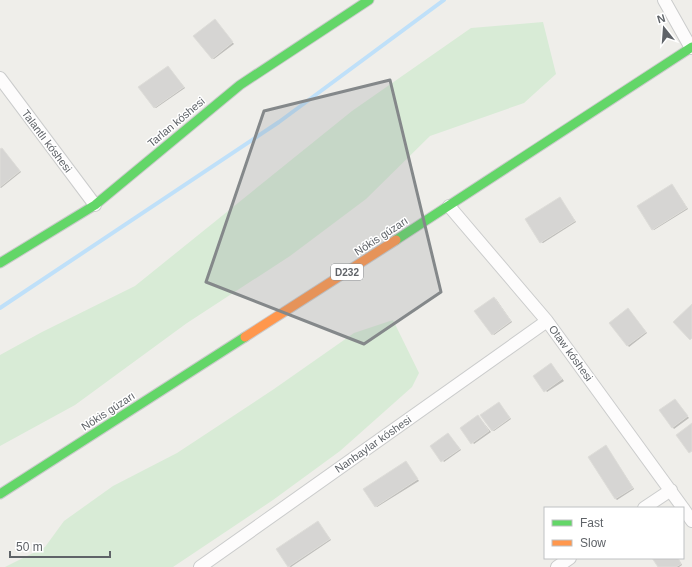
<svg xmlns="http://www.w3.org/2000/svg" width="692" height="567" font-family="Arial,sans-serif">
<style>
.green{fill:#d8ebd6}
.shadow{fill:#0003}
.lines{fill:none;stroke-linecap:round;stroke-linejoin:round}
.stream{stroke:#bfe0f9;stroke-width:4}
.building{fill:#d6d5d3;stroke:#deddd9}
.street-casing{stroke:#cbcccc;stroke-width:14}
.fast-casing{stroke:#cacacb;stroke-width:11}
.slow-casing{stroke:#cacacb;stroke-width:11}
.street{stroke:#fdfcfc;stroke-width:12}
.fast{stroke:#63d668;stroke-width:9}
.slow{stroke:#ff974d;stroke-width:9}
.marked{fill:#84888a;fill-opacity:0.2;stroke:#84888a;stroke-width:3;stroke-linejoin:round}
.labels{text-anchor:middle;stroke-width:3;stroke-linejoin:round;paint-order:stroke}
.shield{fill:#fff;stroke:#8f9295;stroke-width:1}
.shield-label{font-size:10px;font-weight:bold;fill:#5f6368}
.street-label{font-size:11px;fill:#5f6368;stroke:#fff}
</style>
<rect width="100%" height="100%" fill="#efeeea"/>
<path class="green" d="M543 22 556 74 524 103 430 136 366 199 290 256 187 323 75 405 0 446V355L42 332 135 286 352 111 471 28Z
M393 320 419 373 412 387 340 451 273 500 173 567H5L45 547 64 521 113 486 177 453 274 389 354 333Z"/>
<path class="shadow" d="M216 22 234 44 214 59 212 58Z
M168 67 185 88 156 108 154 107Z
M2 149 21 172 1 188 0 187V150Z
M673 186 688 209 654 230 653 229Z
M560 198 576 222 543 243 541 242Z
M496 299 512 322 494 335 493 334Z
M629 310 647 333 629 347 611 323Z
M551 364 564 381 547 392 534 376Z
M675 400 689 418 674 429 660 411Z
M499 403 511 419 494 431 492 430Z
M478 416 491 432 474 444 461 428Z
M448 434 461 450 444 462 431 446Z
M606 446 634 489 617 500 616 499Z
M407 463 419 481 377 507 376 506Z
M318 523 331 540 291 567 288 566Z
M653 558H678L682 565 679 567H659Z"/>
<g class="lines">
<path class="stream" d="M0 308 279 122 444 0"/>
</g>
<path class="building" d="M215 19 233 42 212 59 193 36Z
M168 66 184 87 154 108 138 87Z
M2 148 20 171 0 187V149Z
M672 184 687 208 652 230 637 206Z
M560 197 575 221 540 243 525 219Z
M494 297 511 321 492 335 474 311Z
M692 304V338L690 340 673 322Z
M628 308 646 332 627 346 609 323Z
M551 363 562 379 544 392 533 376Z
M675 399 688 416 672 428 659 410Z
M499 402 510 418 492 431 480 415Z
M478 415 489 431 471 444 460 428Z
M692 423V451L689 453 676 435Z
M448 433 460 449 441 462 430 446Z
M606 445 633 488 615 499 588 457Z
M406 461 418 479 375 507 363 489Z
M318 521 330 539 288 567 276 549Z
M652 558H678L681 564 676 567H658Z"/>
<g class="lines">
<g class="street-casing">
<path id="street" d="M664 0 691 48
M0 78 95 205
M449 206 547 321 683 508
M644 508 671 490
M683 508 692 521
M200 567 547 321
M557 567 570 558"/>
</g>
<g class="fast-casing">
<path id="fast" d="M396 240 692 47
M0 263 95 205 240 85 369 0
M0 494 245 337"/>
</g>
<g class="slow-casing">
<path id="slow" d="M245 337 396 240"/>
</g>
<use href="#street" class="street"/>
<use href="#fast" class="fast"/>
<use href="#slow" class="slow"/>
</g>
<path class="marked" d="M390 80 441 292 364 344 206 282 264 111Z"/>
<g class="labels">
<rect class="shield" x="331" y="264" width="32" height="16" rx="3"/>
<g class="shield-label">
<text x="347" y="276">D232</text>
</g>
<g class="street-label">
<text transform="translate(176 122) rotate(-40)" y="4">Tarlan kóshesi</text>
<text transform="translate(47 141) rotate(53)" y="4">Talantlı kóshesi</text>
<text transform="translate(381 236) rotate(-33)" y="4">Nókis gúzarı</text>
<text transform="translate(571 353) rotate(54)" y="4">Otaw kóshesi</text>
<text transform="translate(108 411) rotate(-33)" y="4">Nókis gúzarı</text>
<text transform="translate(373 444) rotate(-35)" y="4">Nanbaylar kóshesi</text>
</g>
</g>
<rect x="544" y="507" width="140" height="52" fill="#ffffff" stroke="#bfc1c3"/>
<rect x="552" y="520" width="20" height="6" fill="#63d668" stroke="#bfc1c3"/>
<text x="580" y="527" font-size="12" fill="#5f6368">Fast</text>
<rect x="552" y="540" width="20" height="6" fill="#ff974d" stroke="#bfc1c3"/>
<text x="580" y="547" font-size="12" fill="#5f6368">Slow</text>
<g transform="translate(664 28) rotate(343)" stroke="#ffffff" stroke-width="3" paint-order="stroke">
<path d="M0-3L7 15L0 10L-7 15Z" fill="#5f6368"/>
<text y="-6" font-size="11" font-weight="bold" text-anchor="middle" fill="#5f6368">N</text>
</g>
<path d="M10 551v6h100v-6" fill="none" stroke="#5f6368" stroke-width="2"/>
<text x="16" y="551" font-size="12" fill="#5f6368" stroke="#ffffff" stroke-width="3" paint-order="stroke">50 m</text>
</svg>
